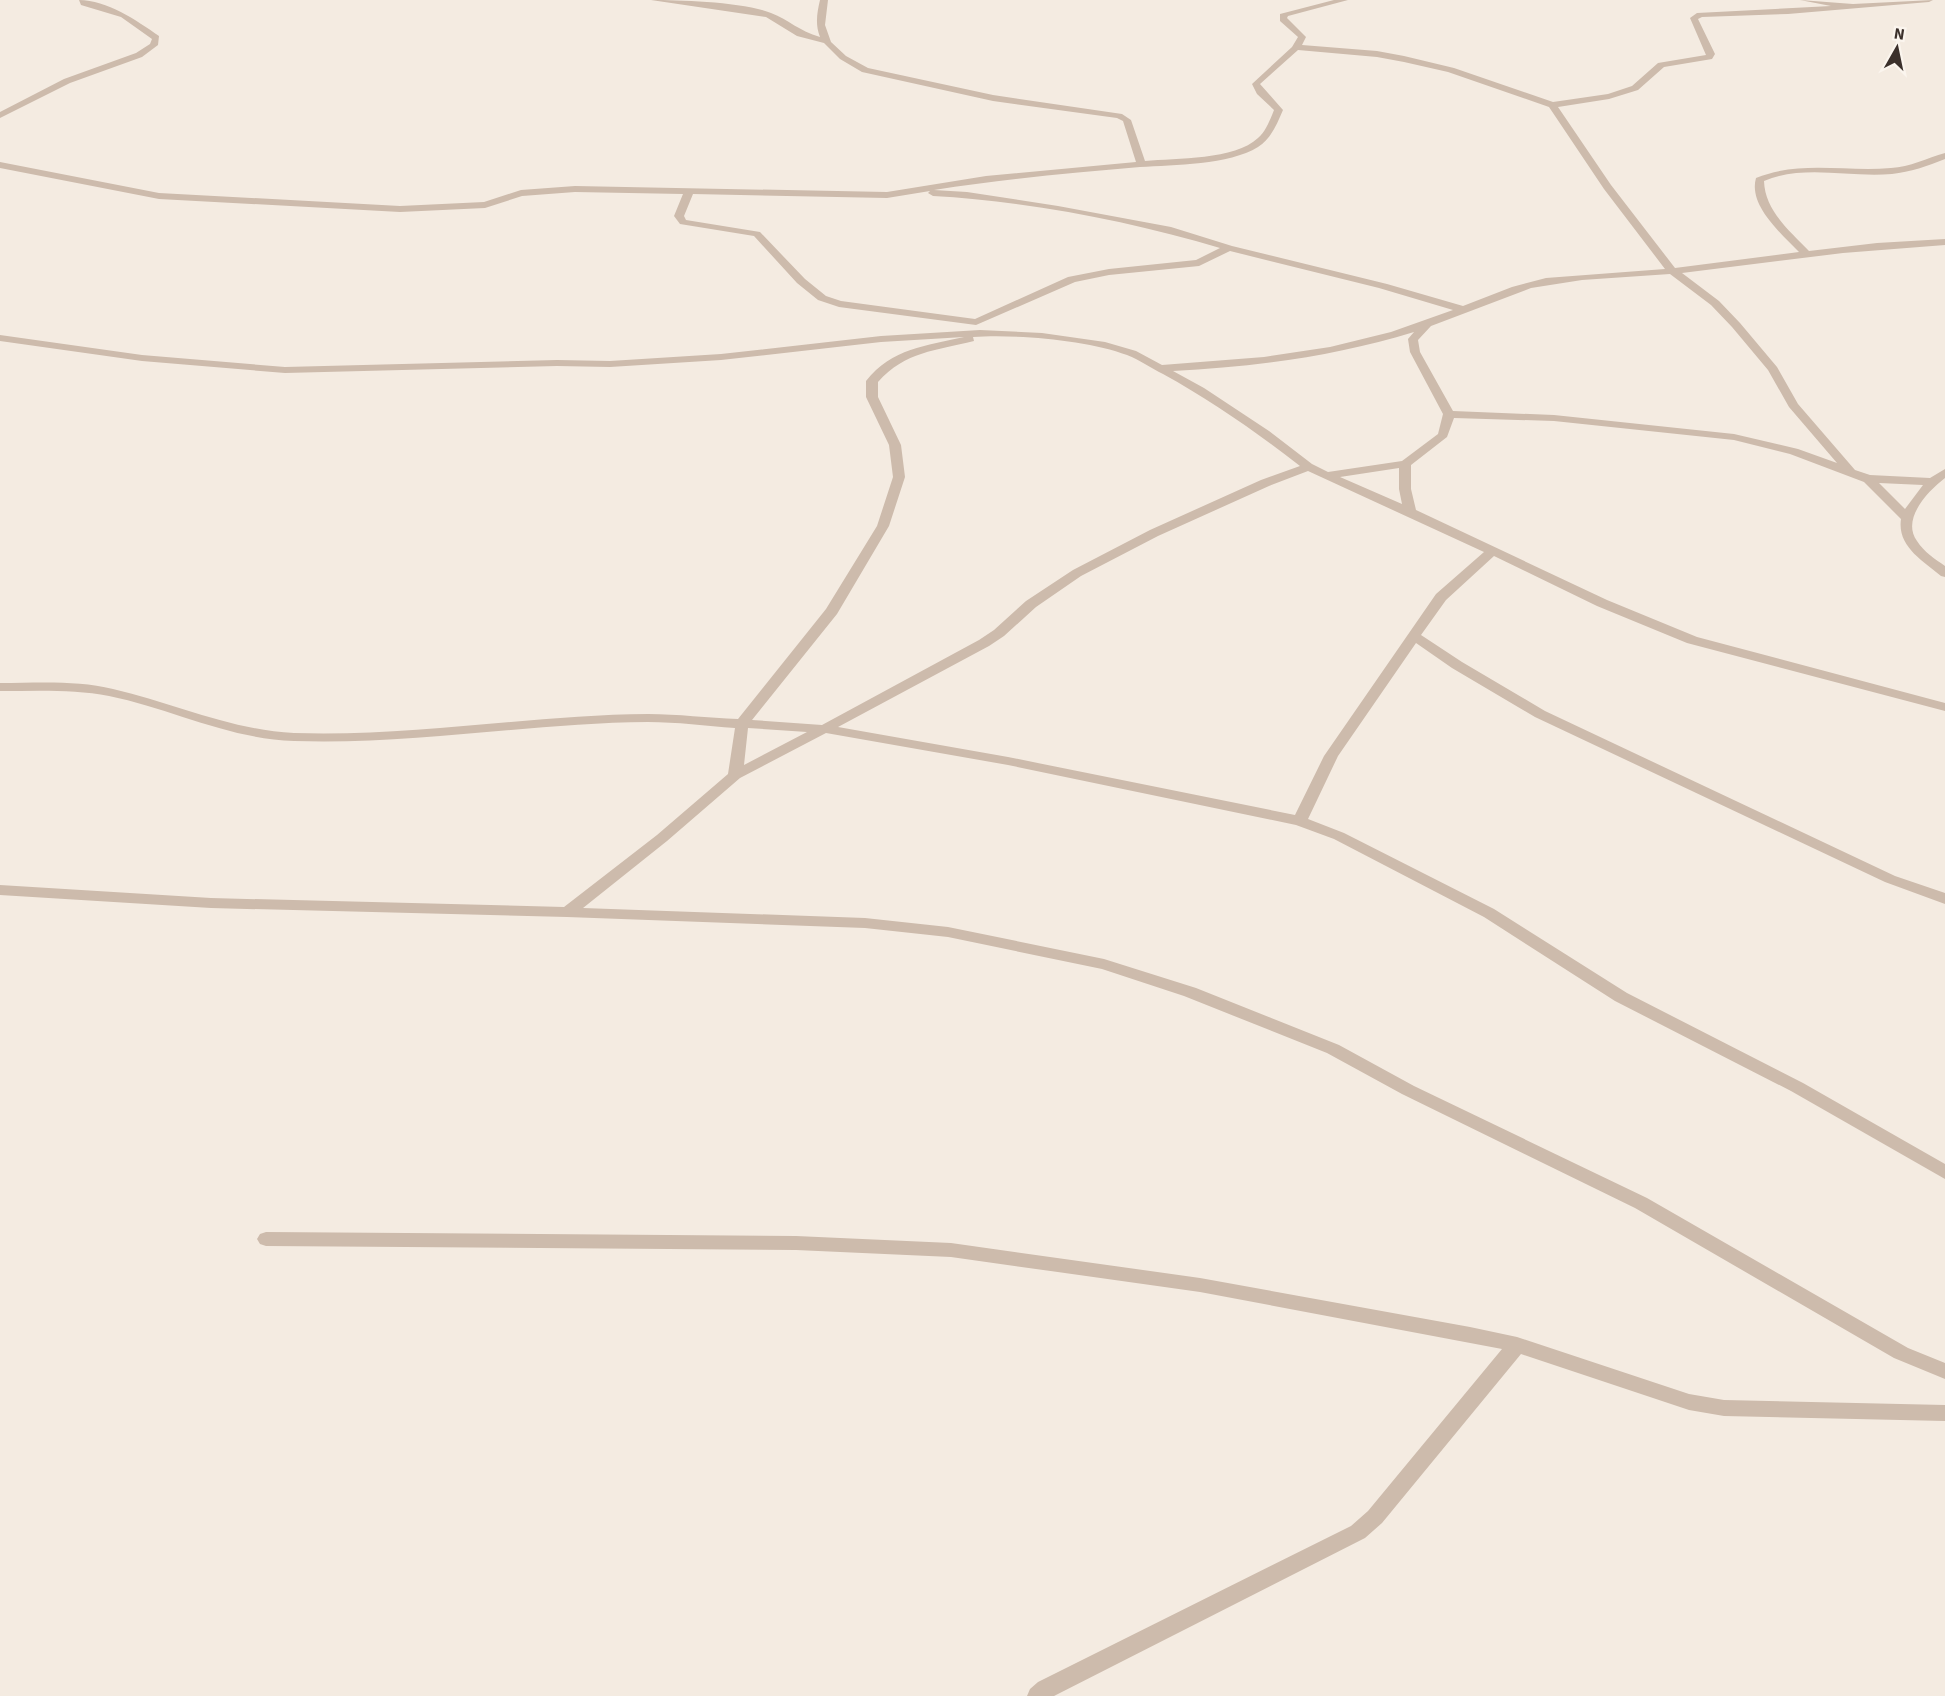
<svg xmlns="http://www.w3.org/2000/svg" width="1945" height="1696" font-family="'Source Sans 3',sans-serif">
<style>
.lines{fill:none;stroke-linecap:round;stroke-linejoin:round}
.street{fill:#cdbbac;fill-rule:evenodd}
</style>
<rect width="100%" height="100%" fill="#f4ebe1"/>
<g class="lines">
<path class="street" d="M79 0C107 0 136 20 159 36L158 45 142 57 70 83 0 118V112L64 79 136 53 150 44 152 39 121 17 81 5Z
M651 0C682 0 743 2 771 13 789 20 799 31 820 37 815 24 817 13 820 0H828L825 25 831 42 846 56 868 68 993 95 1122 114 1131 120 1145 161C1176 158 1235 160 1258 138 1266 131 1270 120 1274 110L1257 94 1252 84 1292 47 1298 37 1280 21V14L1334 0H1348L1288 16 1287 18 1306 37 1302 45 1377 51 1404 56 1454 68 1553 102 1608 94 1632 86 1658 63 1706 55 1690 18 1697 13 1831 6 1800 0 1853 4 1933 0 1929 2 1788 14 1702 17 1698 19 1715 54 1712 59 1664 67 1638 90 1609 99 1558 107 1611 185 1675 268 1799 252C1782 234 1748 206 1756 178 1800 160 1844 172 1891 168 1910 167 1927 158 1945 153V159C1928 166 1910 172 1892 174 1849 178 1805 164 1764 181 1765 211 1790 231 1809 251L1877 243 1945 239V245L1843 253 1682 273 1719 301 1740 323 1777 367 1798 404 1855 470 1870 475 1930 478 1945 469V478C1928 491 1901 519 1917 541 1924 552 1935 559 1945 566V577L1941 576C1922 560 1897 546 1901 519L1864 482 1790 454 1734 440 1554 421 1454 418 1447 437 1411 465V489L1416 510 1607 600 1697 637 1945 703V711L1687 643 1597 606 1494 556 1446 600 1421 635 1462 662 1545 711 1895 876 1945 893V904L1885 882 1535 717 1452 668 1416 643 1338 756 1308 819 1344 833 1494 909 1627 993 1803 1083 1945 1164V1179L1791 1091 1615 1001 1484 917 1334 839 1296 825 1008 765 826 733 740 778 667 841 583 908 865 918 948 927 1104 959 1196 988 1339 1045 1414 1086 1647 1198 1908 1348 1945 1363V1379L1894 1358 1635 1208 1402 1094 1327 1053 1184 996 1102 969 948 937 865 928 567 917 211 908 0 895V885L211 898 564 907 657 835 728 774 735 728C706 726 677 722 648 722 530 723 412 745 294 741 229 739 172 709 109 696 74 689 36 691 0 691V683C37 683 77 680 113 689 173 703 231 730 294 733 412 737 530 715 648 714 678 714 708 718 738 719L826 609 877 526 893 477 889 445 866 397V381C892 348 926 346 964 337L881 342 721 360 610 367 557 366 285 373 142 361 0 341V335L142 355 285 367 557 360 610 361 721 354 881 336 980 330 1042 333 1105 342 1136 351 1162 365 1264 357 1330 347 1391 332 1453 310 1379 288 1230 251 1199 266 1109 275 1075 282 976 325 839 307 818 300 797 283 754 236 680 224 674 216 683 194 575 192 522 196 485 208 400 212 159 199 0 168V162L159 193 400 206 484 202 521 190 575 186 887 192 986 176 1136 162 1123 121 1117 118 993 101 862 72 840 59 824 43 797 36 766 17ZM1298 50 1377 57 1404 62 1448 72 1549 107 1604 189 1665 269 1546 278 1512 287 1463 306 1387 284 1232 246 1171 227 1058 206 967 192 934 190C1002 179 1071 173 1140 167 1174 165 1229 165 1258 147 1271 139 1277 124 1283 110L1260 84ZM930 191 928 193 933 196C1026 201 1131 221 1220 248L1196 260 1109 269 1068 277 975 319 841 301 826 296 805 279 760 232 686 220 684 216 693 194 887 198ZM1670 274 1711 305 1732 327 1768 370 1789 407 1837 463 1798 449 1734 434 1554 415 1453 411 1420 352 1418 340 1431 326 1531 288 1582 280ZM1414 332 1408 339 1410 352 1443 414 1438 434 1402 461 1328 472 1312 464 1269 431 1204 388 1173 371C1255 367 1336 356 1414 332ZM973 337C1015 334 1088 340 1127 355 1140 360 1151 368 1163 374 1212 401 1256 432 1300 466L1261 480 1150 530 1073 570 1026 601 994 630 979 640 822 725 752 720 837 614 889 526 905 477 901 445 878 397V382C906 351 935 351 974 341ZM1399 468V489L1402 504 1340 477ZM1308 471 1484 552 1436 594 1324 756 1295 815 1008 757 838 727 989 646 1004 636 1036 607 1081 576 1158 536 1269 486ZM1879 483 1923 485 1905 509ZM748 728 807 732 744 765Z
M266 1232 796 1236 951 1243 1200 1278 1470 1327 1517 1337 1689 1394 1724 1400 1945 1405V1421L1724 1416 1689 1410 1521 1354 1382 1523 1365 1538 1054 1696H1027L1030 1689 1038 1682 1351 1526 1368 1511 1502 1349 1200 1292 951 1257 796 1250 266 1246 260 1244 257 1239 260 1234Z"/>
</g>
<g transform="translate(1897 48) rotate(9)" stroke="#fbf5ee" stroke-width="4.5" paint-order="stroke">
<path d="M0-4.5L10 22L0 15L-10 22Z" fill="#3b302b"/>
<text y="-9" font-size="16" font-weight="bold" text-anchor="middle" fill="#3b302b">N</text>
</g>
</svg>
